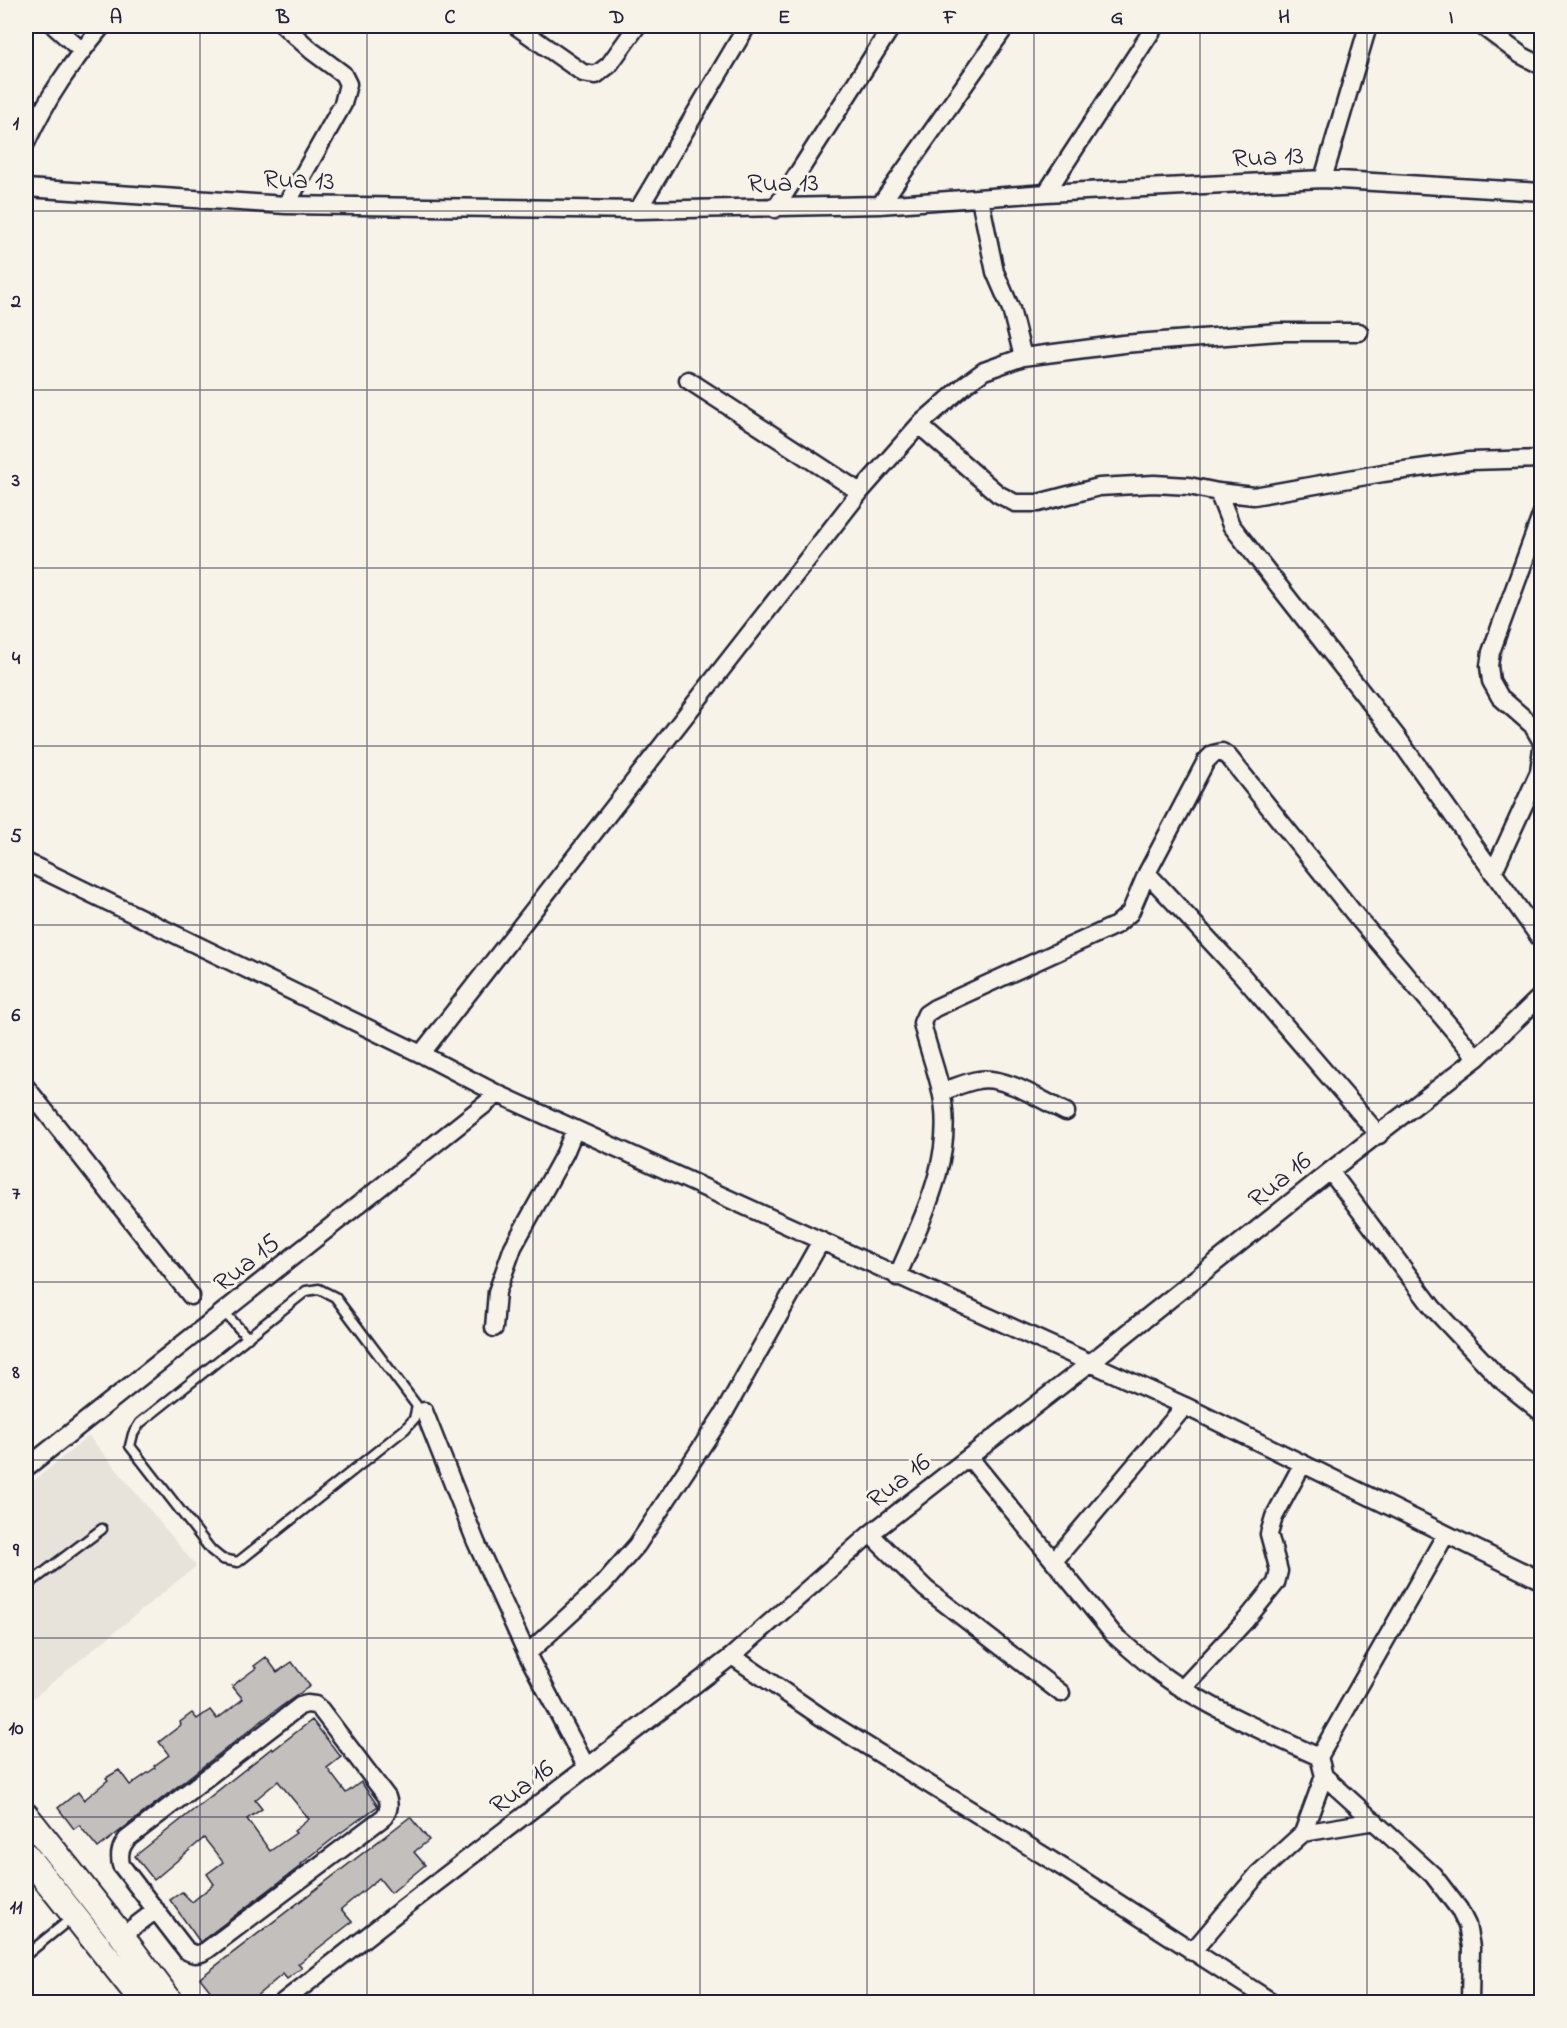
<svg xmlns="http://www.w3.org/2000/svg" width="1567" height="2028" font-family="'Indie Flower',sans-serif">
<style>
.built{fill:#e7e3db}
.building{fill:#c2bfbd;stroke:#22223b;stroke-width:1.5;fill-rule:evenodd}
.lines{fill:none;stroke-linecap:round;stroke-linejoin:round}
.lane-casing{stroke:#22223b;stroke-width:13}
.street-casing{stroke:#22223b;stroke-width:21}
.secondary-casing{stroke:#22223b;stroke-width:28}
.lane{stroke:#f7f3e8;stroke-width:8}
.street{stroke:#f7f3e8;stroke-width:16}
.secondary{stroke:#f7f3e8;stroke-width:24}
.grid{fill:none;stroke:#22223b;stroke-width:1.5;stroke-opacity:0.55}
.labels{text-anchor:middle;stroke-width:6;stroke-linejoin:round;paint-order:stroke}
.street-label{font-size:27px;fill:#22223b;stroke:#f7f3e8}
.neatline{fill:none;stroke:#22223b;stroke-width:2}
.grid-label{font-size:20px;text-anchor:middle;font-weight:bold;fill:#22223b}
</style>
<rect width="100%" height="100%" fill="#f7f3e8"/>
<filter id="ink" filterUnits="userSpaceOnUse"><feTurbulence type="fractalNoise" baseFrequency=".0167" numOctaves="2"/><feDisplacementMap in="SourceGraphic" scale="12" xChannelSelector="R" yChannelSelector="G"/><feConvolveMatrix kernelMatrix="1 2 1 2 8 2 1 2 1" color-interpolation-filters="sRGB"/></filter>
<g filter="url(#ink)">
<path class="built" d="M89 1436 196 1566 26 1704V1487Z"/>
<path class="building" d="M266 1657 277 1672 292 1662 310 1686 272 1713 98 1848 79 1825 74 1829 58 1808 78 1792 84 1800 108 1780 106 1778 119 1770 130 1785 155 1768 154 1766 169 1755 159 1742 181 1725 180 1722 192 1713 197 1719 210 1710 217 1719 243 1699 232 1686 256 1668 254 1666Z
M312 1720 341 1757 327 1768 346 1793 361 1782 378 1806 339 1834 301 1864 302 1865 200 1942 170 1900 182 1892 192 1902 214 1884 207 1874 223 1862 204 1838 154 1880 135 1856 272 1748 273 1750ZM278 1781 309 1819 294 1831 296 1833 270 1851 247 1819 262 1809 255 1800Z
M410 1817 429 1840 414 1852 425 1865 391 1893 379 1878 341 1909 352 1922 298 1964 302 1968 287 1979 283 1974 249 2002H219L200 1978Z"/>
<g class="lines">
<g class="lane-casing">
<path id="lane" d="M319 1289 335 1297 417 1406 414 1419 405 1429 238 1562 222 1559 211 1550 130 1446 133 1434 140 1423 306 1291Z
M224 1312 248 1338
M26 1586 102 1529
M26 1955 74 1916"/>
</g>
<g class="street-casing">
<path id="street" d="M54 26 82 51
M284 26 312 51 343 74 348 84 343 104 286 205
M516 26 583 73 596 75 609 65 637 26
M1482 26 1521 55 1542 66
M26 143C48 96 70 65 102 26
M1323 179 1368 26
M26 188 286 205 638 210 880 205 1046 193 1323 179 1542 192
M1046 193 1155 26
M980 199 995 272 1011 309 1023 357
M880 205 1006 26
M775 209 892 26
M638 210 747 26
M688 380 860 492
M919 425 998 494 1015 503H1038L1099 487 1154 484 1189 486 1218 492 1254 496 1383 473 1470 461 1542 459
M1218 492 1231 525 1397 737 1542 941
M1542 513 1491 652 1489 666 1491 681 1500 697 1532 725 1542 742
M26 862 421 1054 498 1094 1185 1406 1542 1581
M1147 873 1240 973 1379 1135
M1493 873 1539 772 1542 748
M421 1054 860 492 919 425 966 384 984 371 1023 357 1123 344 1279 332H1359
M26 1087 191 1296
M941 1092C953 1088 966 1082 978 1080 1004 1075 1043 1101 1066 1112
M1330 1171 1433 1308 1500 1379 1542 1413
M897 1277C922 1218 956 1157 941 1091 936 1068 927 1046 922 1023L926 1014 935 1008 1116 925 1130 913 1147 873 1206 761 1213 754 1222 752 1228 756 1357 917 1477 1058
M494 1328 497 1292 513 1247 565 1153 575 1129
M424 1411 476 1542 527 1654 587 1768
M969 1457 1114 1635C1136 1654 1158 1674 1183 1689 1226 1715 1273 1736 1319 1757
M26 1468 498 1094
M870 1534 926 1589 1061 1693
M1446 1534 1319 1757 1324 1776 1433 1875 1459 1909 1467 1925 1471 1947 1470 2002
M1054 1561 1185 1406
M527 1654 603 1584 637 1545 724 1413 821 1241
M732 1656 827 1721 1067 1870 1272 2002
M1182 1689 1246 1620 1276 1583 1279 1571 1269 1534 1274 1517 1302 1465
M307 1704 315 1705 321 1710 387 1797C390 1805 389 1810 384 1817L207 1950C199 1955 195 1955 187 1951L121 1865C119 1854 120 1848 127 1839L300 1706Z
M1303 1833 1375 1821
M122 1936 156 1910
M1192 1952 1258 1874 1303 1833 1324 1776
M283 2002 393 1916 732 1656 870 1534 1090 1363 1330 1171 1477 1058 1542 995"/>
</g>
<g class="secondary-casing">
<path id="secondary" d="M26 1815 122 1936 171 2002
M26 1855 143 2002"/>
</g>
<use href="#lane" class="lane"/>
<use href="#street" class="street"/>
<use href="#secondary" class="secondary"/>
</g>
</g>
<path class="grid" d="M200 26V2002M367 26V2002M533 26V2002M700 26V2002M867 26V2002M1034 26V2002M1200 26V2002M1367 26V2002M26 211H1542M26 390H1542M26 568H1542M26 746H1542M26 925H1542M26 1103H1542M26 1282H1542M26 1460H1542M26 1638H1542M26 1817H1542"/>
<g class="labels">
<g class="street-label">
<text transform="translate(1268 156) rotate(-3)" y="9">Rua 13</text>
<text transform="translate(299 179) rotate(2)" y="9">Rua 13</text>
<text transform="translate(783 182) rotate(-1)" y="9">Rua 13</text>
<text transform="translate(1279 1179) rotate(-39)" y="9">Rua 16</text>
<text transform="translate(246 1262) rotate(-39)" y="9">Rua 15</text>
<text transform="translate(898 1480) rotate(-38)" y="9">Rua 16</text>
<text transform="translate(521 1786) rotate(-37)" y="9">Rua 16</text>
</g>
</g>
<rect width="1567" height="2028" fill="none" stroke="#f7f3e8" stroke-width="66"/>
<rect x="33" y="33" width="1501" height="1962" class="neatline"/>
<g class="grid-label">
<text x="116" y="23">A</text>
<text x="283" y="23">B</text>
<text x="450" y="23">C</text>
<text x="617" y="23">D</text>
<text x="784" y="23">E</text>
<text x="950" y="23">F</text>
<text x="1117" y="23">G</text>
<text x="1284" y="23">H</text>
<text x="1451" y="23">I</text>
<text x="16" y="129">1</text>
<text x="16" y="307">2</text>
<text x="16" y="486">3</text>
<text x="16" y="664">4</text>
<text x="16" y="842">5</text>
<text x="16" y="1021">6</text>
<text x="16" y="1199">7</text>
<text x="16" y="1378">8</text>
<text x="16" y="1556">9</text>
<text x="16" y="1734">10</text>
<text x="16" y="1913">11</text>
</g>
</svg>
